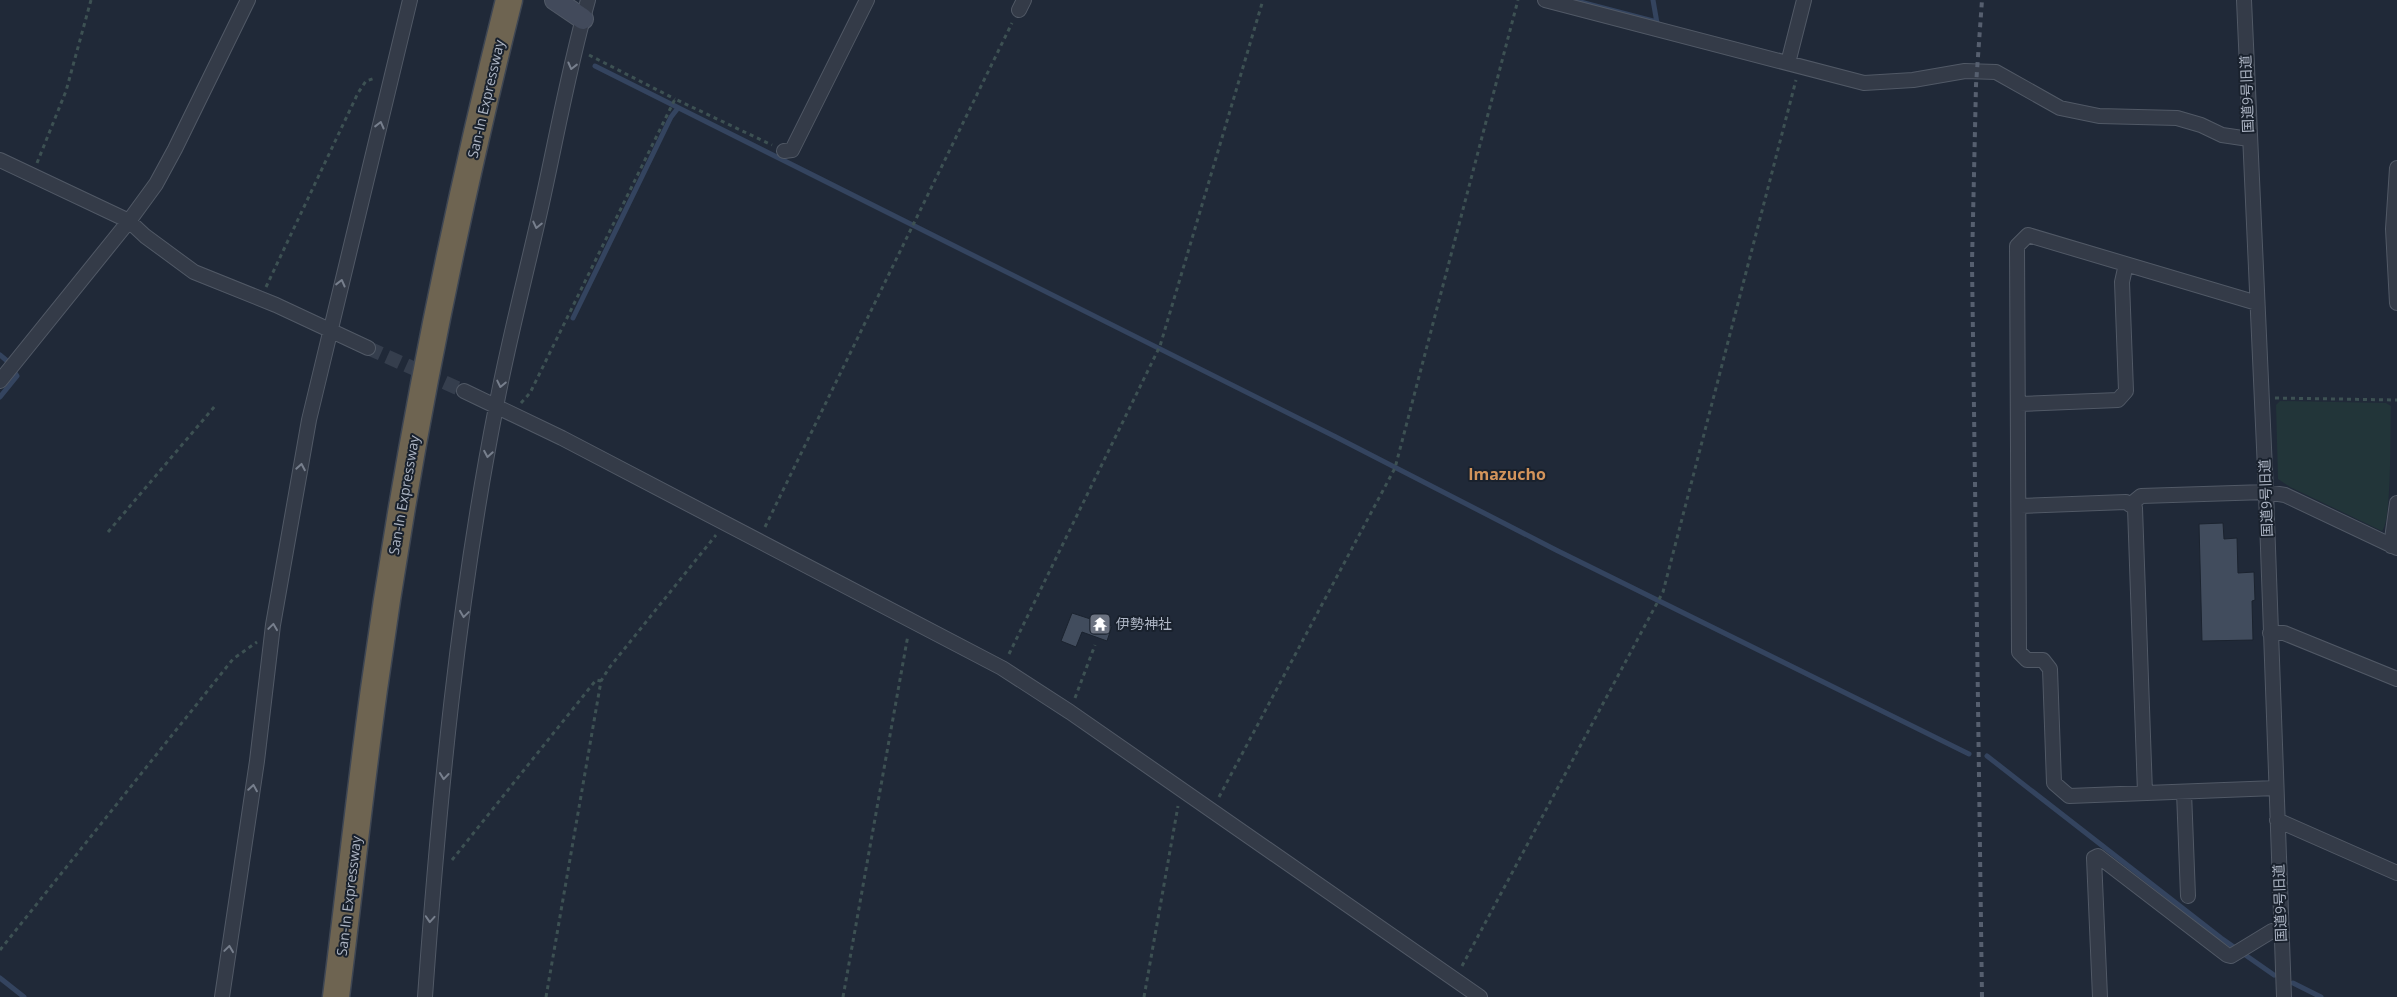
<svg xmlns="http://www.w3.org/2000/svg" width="2397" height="997" font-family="'Open Sans','Noto Sans JP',sans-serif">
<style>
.green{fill:#223539}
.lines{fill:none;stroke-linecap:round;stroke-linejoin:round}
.stream{stroke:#34445f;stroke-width:5}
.building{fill:#414c5d;stroke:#1b232f}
.street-tunnel{stroke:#353e4d;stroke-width:14;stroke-dasharray:14 7;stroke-linecap:butt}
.street-casing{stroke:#515966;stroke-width:16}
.secondary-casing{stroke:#515966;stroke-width:22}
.highway-casing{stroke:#3e4653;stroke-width:29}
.path{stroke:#3d5153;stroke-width:3;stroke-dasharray:4 4;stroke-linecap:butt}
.street{stroke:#343b48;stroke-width:14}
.secondary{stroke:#424a5b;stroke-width:20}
.highway{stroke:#6e6451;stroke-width:26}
.rail{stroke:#565f6f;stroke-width:4;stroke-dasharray:5 5;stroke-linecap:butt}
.oneway{stroke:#777f8d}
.labels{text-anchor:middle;stroke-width:4;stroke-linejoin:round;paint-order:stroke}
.street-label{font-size:14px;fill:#aeb6c5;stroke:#19212d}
.poi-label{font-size:14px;fill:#aeb6c5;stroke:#19212d;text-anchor:start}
.quarter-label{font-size:16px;font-weight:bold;fill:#d3945b;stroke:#19212d}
</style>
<rect width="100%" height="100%" fill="#202938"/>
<path class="green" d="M2280 401 2386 403 2391 406C2390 426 2392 522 2382 531L2290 487 2278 479 2276 405Z"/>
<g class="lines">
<path class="stream" d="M1573 0 1657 22
M1653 0 1657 23
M595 66 1336 437 1556 550 1969 754
M573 318 671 117 678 108
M0 355 6 360 17 376 0 397
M1987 756 2221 938 2274 975
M0 978 24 997
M2293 983 2321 997"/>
</g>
<path class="building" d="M2223 523 2224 539 2237 538 2238 573 2254 572 2255 600 2252 601 2253 640 2202 641 2199 524Z
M1072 613 1112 626 1107 641 1082 632 1076 647 1061 641Z"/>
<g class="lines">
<path class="street-tunnel" d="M368 348 464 391"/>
<g class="street-casing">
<path id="street" d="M1545 0 1864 83 1913 80 1965 71 1996 72 2060 108 2099 116 2177 118 2201 125 2222 135 2249 139
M2244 0 2266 492 2284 997
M1019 10 1024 0
M1788 63 1804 0
M784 151 792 150 867 0
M0 160 129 221 145 236 194 272 276 305 368 348
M2397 168 2393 229 2397 303
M2257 303 2028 235 2017 246 2019 652 2027 660H2043L2050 669 2054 783 2069 796 2276 788
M0 381 129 221 156 184 175 149 248 0
M464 391 562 438 1002 668 1070 712 1480 997
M2019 404 2118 400 2126 391 2122 282 2126 264
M2130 505 2141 496 2266 492 2285 495 2397 548
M2020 506 2126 502 2135 508 2145 793
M2391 546 2397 503
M2270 633H2284L2397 679
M2184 792 2188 896
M2277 820 2397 873
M222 997 257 761 273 625 309 420 410 0
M425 997C439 800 458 601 496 407 509 338 527 271 542 203 557 135 569 67 588 0
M2100 997 2094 858 2098 856 2227 955 2231 956 2272 931 2281 929"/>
</g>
<g class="secondary-casing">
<path id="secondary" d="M555 0 583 19"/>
</g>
<g class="highway-casing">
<path id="highway" d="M336 997C349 894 360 791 374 689 406 457 452 227 509 0"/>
</g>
<path class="path" d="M589 55 675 99
M37 163 66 91 91 0
M266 287 358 93 366 81 375 78
M2275 398 2397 400
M521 403 530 393 675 99 772 145
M765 527 1012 23
M108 532 215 406
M1009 654 1160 346 1263 0
M1075 698 1095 645
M1219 797 1395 468 1518 0
M452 860 596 680 601 681
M0 950 233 659 257 642
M1462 966 1663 592 1796 80
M546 997 601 681 609 668 716 535
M843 997 908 635
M1144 997 1178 806"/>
<use href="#street" class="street"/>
<use href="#secondary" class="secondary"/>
<use href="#highway" class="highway"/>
<path class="rail" d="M1982 997 1972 263 1976 85 1982 0"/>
</g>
<defs><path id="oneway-chevron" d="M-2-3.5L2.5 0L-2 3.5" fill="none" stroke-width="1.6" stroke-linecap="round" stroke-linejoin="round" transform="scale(1.25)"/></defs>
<g class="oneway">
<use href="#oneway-chevron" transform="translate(572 66) rotate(104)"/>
<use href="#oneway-chevron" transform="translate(380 125) rotate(-76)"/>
<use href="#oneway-chevron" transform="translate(537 225) rotate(103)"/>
<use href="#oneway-chevron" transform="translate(341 283) rotate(-76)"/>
<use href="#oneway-chevron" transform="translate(501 384) rotate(102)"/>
<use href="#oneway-chevron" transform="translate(488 454) rotate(100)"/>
<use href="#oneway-chevron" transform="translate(301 467) rotate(-80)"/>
<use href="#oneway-chevron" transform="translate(464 614) rotate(98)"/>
<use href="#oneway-chevron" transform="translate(273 627) rotate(-82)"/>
<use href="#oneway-chevron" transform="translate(444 776) rotate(96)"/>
<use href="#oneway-chevron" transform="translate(253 788) rotate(-81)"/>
<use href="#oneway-chevron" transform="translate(430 919) rotate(94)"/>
<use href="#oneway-chevron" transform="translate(229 949) rotate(-82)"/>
</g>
<defs>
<g id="temple-square" transform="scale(1.125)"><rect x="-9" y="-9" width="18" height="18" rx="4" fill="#6b7280" stroke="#19212d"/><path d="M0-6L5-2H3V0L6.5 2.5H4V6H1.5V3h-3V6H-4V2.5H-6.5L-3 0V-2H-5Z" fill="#fff"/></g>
</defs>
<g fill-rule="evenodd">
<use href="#temple-square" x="1100" y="624"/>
</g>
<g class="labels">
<g class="street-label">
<text transform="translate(2247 94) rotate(-92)" y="5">国道9号旧道</text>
<text transform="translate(486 99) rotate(-77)" y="5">San-In Expressway</text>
<text transform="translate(404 495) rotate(-80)" y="5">San-In Expressway</text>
<text transform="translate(2266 498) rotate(-92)" y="5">国道9号旧道</text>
<text transform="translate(349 896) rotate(-83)" y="5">San-In Expressway</text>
<text transform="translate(2280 903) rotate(-92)" y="5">国道9号旧道</text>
</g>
<g class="poi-label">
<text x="1116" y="629">伊勢神社</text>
</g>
<g class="quarter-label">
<text x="1507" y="480">Imazucho</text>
</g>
</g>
</svg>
